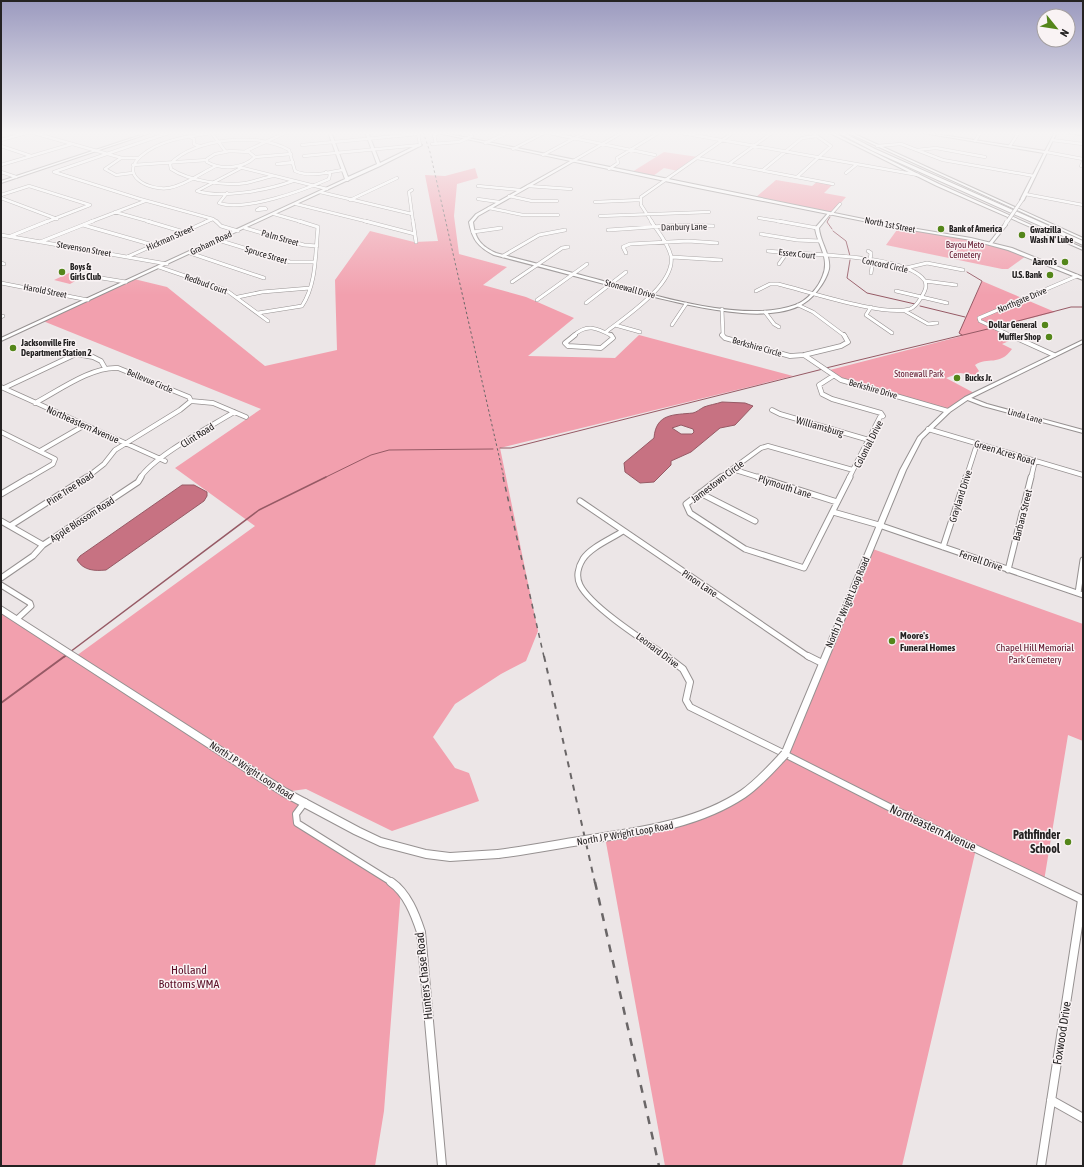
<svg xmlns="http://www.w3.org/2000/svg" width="1084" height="1167" font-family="'Asap Condensed',sans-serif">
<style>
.green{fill:#f2a0ae}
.water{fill:#c77282;stroke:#965a65;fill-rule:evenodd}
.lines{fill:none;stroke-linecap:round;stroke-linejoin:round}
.stream-far2{stroke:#965a65;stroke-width:1}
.stream-far1{stroke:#965a65;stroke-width:1.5}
.stream{stroke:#965a65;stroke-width:2}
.minor-far5-casing{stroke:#969191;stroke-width:3.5}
.minor-far4-casing{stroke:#969191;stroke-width:4}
.minor-far3-casing{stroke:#969191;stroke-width:5.5}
.minor-far2-casing{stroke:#969191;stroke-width:7}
.minor-far1-casing{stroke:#969191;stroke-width:8}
.minor-casing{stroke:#969191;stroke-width:10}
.tertiary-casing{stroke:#969191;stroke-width:2}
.secondary-casing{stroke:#969191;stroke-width:2}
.primary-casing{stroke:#969191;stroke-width:2}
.motorway-casing{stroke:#969191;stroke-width:2}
.minor-far5{stroke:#fff;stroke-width:2.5}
.minor-far4{stroke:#fff;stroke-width:3}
.minor-far3{stroke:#fff;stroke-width:4}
.minor-far2{stroke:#fff;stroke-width:5}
.minor-far1{stroke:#fff;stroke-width:6}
.minor{stroke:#fff;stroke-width:8}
.tertiary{fill:#fff;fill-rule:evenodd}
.secondary{fill:#fff;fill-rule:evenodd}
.primary{fill:#fff;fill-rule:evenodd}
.motorway{fill:#fff;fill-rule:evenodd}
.rail-far3{stroke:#6a6667;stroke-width:1;stroke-dasharray:2.5 2.5;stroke-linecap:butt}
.rail-far2{stroke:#6a6667;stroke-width:1.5;stroke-dasharray:5 5;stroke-linecap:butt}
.rail-far1{stroke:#6a6667;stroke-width:2;stroke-dasharray:6 6;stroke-linecap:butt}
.rail{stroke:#6a6667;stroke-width:2.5;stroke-dasharray:8 8;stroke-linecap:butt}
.tertiary-bridge-far1-casing{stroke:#969191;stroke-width:4;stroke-linecap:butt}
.tertiary-bridge-casing{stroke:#969191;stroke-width:4.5;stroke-linecap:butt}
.secondary-bridge-casing{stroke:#969191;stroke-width:10;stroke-linecap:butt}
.tertiary-bridge-far1{stroke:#fff;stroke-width:3}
.tertiary-bridge{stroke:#fff;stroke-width:3.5}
.secondary-bridge{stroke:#fff;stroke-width:8}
.poi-dot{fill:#54861a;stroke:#f9f3f4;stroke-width:1.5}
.labels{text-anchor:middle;stroke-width:3;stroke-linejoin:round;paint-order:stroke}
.far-street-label{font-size:9px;fill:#242222;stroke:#f9f3f4}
.far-poi-label{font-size:9px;font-weight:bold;fill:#242222;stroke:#f9f3f4;text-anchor:start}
.far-park-label{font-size:9px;fill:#5c0f27;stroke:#f9f3f4}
.street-label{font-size:10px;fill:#242222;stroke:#f9f3f4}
.poi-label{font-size:10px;font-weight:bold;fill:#242222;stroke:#f9f3f4;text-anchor:start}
.park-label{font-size:10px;fill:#5c0f27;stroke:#f9f3f4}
.near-street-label{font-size:12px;fill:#242222;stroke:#f9f3f4}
.near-poi-label{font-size:12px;font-weight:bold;fill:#242222;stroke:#f9f3f4;text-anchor:end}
.near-park-label{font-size:12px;fill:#5c0f27;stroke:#f9f3f4}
</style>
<rect width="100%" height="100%" fill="#ece6e7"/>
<path class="green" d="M664 152 698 157 678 171 664 168 653 176 632 172Z
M475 168 478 178 457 184 454 216 459 254 507 267 483 285 526 297 574 318 528 356 615 358 639 335 793 376 500 448 538 631 526 661 501 674 455 704 433 737 455 768 469 773 479 801 392 831 306 789 284 792 303 804 296 814 297 823 401 889 384 1111 375 1166H1V609L76 656 255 526 175 468 261 409 43 321 134 279 167 287 265 366 337 350 335 280 370 231 414 242 438 241 425 175 445 176Z
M776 180 812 186 818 181 833 184 824 193 846 197 831 214 755 198Z
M899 227 999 246 1026 256 1008 269H1002L886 245Z
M69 273 84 276 70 284 54 280Z
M982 281 1055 312 996 327 1016 338 1002 344 1012 349C999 367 988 356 975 365L979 371 975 375 960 373 946 378 976 394 948 411 848 382 826 371 962 336 959 333Z
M870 548 1083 624V741L1068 735 1044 881 976 849 902 1166H665L605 837 661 828 732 800 785 754Z"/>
<path class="water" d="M722 402 745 403 753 406 735 425 720 428 691 452 671 461V465L654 482 640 483 625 472 624 463 654 438C656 413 674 415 693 413 697 412 700 409 704 407 709 405 716 404 722 402ZM681 425 693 429 694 432 692 434H681L672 428Z
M182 485H194L207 492V496L204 501 106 570C95 571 84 571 77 560L80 556Z"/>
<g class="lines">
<path class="stream-far2" d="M42 135 46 132
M830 217 827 222 832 229
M833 231 846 241 850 256
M850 260 847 278 867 293 915 304
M920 306 965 317
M995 327 1071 307H1083
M962 335 959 333 982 281 967 272
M826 368 992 328
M500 448H511L823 369
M324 478 371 455 389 450 493 449"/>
<path class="stream-far1" d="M70 652 259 510 326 477
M64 657 67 655"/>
<path class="stream" d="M1 703 65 656"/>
<g class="minor-far5-casing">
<path id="minor-far5" d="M11 132 20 134
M171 132 54 172 140 199 213 219 217 222
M211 132 226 152
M544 132 655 155
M676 132 918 175
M190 137 194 139V144L199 146
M1 140 30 132 122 158
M1052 140 1083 144
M975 141 981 132
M485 143 509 132
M432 144 459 142 472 136 470 132
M436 144 434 135 441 132
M302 145 418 134
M1 146 31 156
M877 146 901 144 943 160 1034 176
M1010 146 1019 132
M513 149 546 132
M917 150 936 148 985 157
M230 151 249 152 255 157C243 169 221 170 207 162V159L215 154Z
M246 151 287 132
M1046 152 1083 159
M543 155 586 132
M304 156 420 145 418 132
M255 157 291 154
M697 158 833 184
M573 161 623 132
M293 162 277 164 293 163
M729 164 773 132
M1 165 72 144
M133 165 207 160
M216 166C201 173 186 185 169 188 150 191 118 176 141 156 162 138 193 136 219 132
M1081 166 1083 162
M239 167 327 189
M241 168 197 191C222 199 268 190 293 181
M609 169 618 163 617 158 660 132
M763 170 802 138 817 136
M1 172 16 177
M132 173 116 175 105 169 121 158H138
M846 173 857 164
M273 176C264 178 255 181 246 183 224 186 189 181 171 169L170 164C194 138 259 132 289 150L295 171C311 178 327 172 343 170
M797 177 831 146 811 132
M478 186 520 190
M528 186 571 189
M412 190 409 192 413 222
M320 192 412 214
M227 193 219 203C245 212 304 190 329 179L330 174 326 172
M1025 194 1083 205
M1 195 29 186 90 205 46 222
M509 196 532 201H557
M1 198 57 219
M478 199 499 202
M350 200 397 178
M595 202 640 200
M296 204 369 222
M260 208H265L266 209 257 210Z
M489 208 523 215H558
M115 212 151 222
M274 214 302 222
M831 214 840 204
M600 216 709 212
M759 218 784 222
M90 222 145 201
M205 222 213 219
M652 222 641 205V197L734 132"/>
</g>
<g class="minor-far4-casing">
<path id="minor-far4" d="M147 221 184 232
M216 221 221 226 238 231
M365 221 415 234
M413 221 416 242
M778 221 817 228
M83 225 153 245
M245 228 304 245 317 246
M608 230 681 225 713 226
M473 232 501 228
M761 234 797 240 820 241
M1 235 167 264
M11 236 48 221
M218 240 290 262H314
M40 242 93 221
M868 251 871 253 870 260
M190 253 264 278
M626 253 623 247 630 244 688 241 717 243
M503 256 539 235 565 230
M127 257 208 221
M672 257 721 260
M1 263 4 264
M779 264 786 254
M159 267 226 290 268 321
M906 268 927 263 963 270
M871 273 873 261
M89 276 126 282
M925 281 956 285
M512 282 562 248 568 247
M1 283 88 300
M756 291 770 284H778C807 291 884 317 910 309 916 307 919 301 922 296 925 291 927 287 925 281 906 253 802 255 768 251
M896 291 947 303
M238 297 262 292 310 288
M537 300 587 264
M586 303 626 272
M798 305 813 312 845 336
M871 307 866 315 892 333
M722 309 723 336
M905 311 928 324 937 323
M765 312 774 324 779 327
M258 313 302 306C317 283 315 254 318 227L299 221
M1 317 3 316
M615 325 640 332
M672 325 686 304
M606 332C625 317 676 284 671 256 668 243 658 232 651 221
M573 336C587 323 597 328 612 336
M1012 336 980 321 979 318 1077 276"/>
</g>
<g class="minor-far3-casing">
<path id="minor-far3" d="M575 335 565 343 568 346 601 348 613 338 611 335
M722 335 725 338 790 356 804 355 841 346 848 342 844 335
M1010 335 1054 355
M804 355 841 380 948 411
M833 376 819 385 822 394 832 399 881 413 883 416 880 417 853 470
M1 387 165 461
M4 388 76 354 93 357 101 361 105 368
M191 401 213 403 246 417
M35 403C58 391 92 366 118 368L189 397 191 401 180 410 115 450 104 464 86 478
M772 410 780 414 869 440
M928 429 1083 475
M1 432 55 459 53 464 29 478
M40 451 85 425
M732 469 761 478
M140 478C154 456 210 427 234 412
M720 478 761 448 768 446 853 470
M849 478 853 470
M966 478 977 444
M1031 478 1035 461"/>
</g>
<g class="minor-far2-casing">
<path id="minor-far2" d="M721 477 686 504 690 513 745 549 804 568 850 477
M758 477 837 502
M700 493 755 521
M1 494 30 477
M580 501 809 657
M833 512 879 525 1083 595
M1 521 43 545
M10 526 87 477
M623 531C611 539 591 547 583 559 578 567 576 577 580 585 591 607 646 642 668 657
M943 547 966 477
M1008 570 1031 477
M1 578 33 556 43 545 138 482 141 477
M1 585 30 603 31 606 17 619
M1078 593 1083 560"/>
</g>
<g class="minor-far1-casing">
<path id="minor-far1" d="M666 656 683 669 690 682 686 700 690 707 785 754
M808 656 822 663
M305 802 296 814 297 823 393 883"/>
</g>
<g class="minor-casing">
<path id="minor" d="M391 882C407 893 415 914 421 932L442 1166
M1051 1100 1083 1118
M1041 1166 1082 900"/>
</g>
<g class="tertiary-casing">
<path id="tertiary" d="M150 132H153L1 183V181Z
M917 132H922L1045 151 1055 132H1057L1024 200 1022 201 1020 200 1044 153Z
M1066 132 1083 133V135L1067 133Z
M572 160 573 162 478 216 473 222C475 239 481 246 496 253 530 262 563 270 596 279 648 294 744 324 795 305 807 301 819 287 823 275 830 258 817 244 815 228L829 212 831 213 819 228C820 242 831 255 829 269 826 282 812 301 799 306 793 309 785 311 779 312 767 314 754 314 742 313 706 310 670 301 635 292 588 280 541 267 494 255 478 247 472 239 469 222L476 214Z
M1004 224 1007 225 991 245H989V243Z
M965 397H969L987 404 1083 430V433L983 406 965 399Z
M785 751 896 807 1083 896V904L890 811 782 756 781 754 782 752Z"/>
</g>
<g class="secondary-casing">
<path id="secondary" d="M328 132H331L348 177 377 164 365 132H368L380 163 419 144 422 145 380 166 349 180 348 181H346L1 341V338L345 179Z
M828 132H832L939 184 1083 248V250L937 186Z
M846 132H850L1083 238V240Z
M1083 340V343L969 399 950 412 922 439 906 470 789 754 788 757 785 758 782 757 781 754 900 470 918 437 946 410 965 397Z
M1 606 287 789 360 828 381 838 426 850 450 853 498 850 501 851 503 854 501 857 498 858 450 861 426 858 380 846 354 834 281 795 1 613Z"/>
</g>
<g class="primary-casing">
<path id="primary" d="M433 132H439L893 225 971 238 1012 248 1083 277V280L1008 250 971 240 893 227 698 188Z"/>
</g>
<g class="motorway-casing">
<path id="motorway" d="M837 132H842L875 149 1083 241V245L873 151Z"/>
</g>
<use href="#minor-far5" class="minor-far5"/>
<use href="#minor-far4" class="minor-far4"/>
<use href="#minor-far3" class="minor-far3"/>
<use href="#minor-far2" class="minor-far2"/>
<use href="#minor-far1" class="minor-far1"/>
<use href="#minor" class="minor"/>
<use href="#tertiary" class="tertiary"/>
<use href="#secondary" class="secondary"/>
<use href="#primary" class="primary"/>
<use href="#motorway" class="motorway"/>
<path class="rail-far3" d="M423 132 430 152 504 478"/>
<path class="rail-far2" d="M503 477 544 657"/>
<path class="rail-far1" d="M544 656 595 883"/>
<path class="rail" d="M595 882 659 1166"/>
<g class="tertiary-bridge-far1-casing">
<path id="tertiary-bridge-far1" d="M1007 222 1022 200"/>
</g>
<g class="tertiary-bridge-casing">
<path id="tertiary-bridge" d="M1005 225 1007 221"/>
</g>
<g class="secondary-bridge-casing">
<path id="secondary-bridge" d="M498 854C529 850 560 844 591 839 643 831 698 824 743 794 759 783 772 768 785 754"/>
</g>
<use href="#tertiary-bridge-far1" class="tertiary-bridge-far1"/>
<use href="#tertiary-bridge" class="tertiary-bridge"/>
<use href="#secondary-bridge" class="secondary-bridge"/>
</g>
<linearGradient id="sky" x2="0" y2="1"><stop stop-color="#9b9abf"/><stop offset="0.45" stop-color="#f6f4f4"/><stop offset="1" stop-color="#f6f4f4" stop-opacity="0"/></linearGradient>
<rect width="1084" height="295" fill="url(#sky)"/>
<g class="poi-dot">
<circle cx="941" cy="229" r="4"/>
<circle cx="1022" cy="235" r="4"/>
<circle cx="1065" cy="262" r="4"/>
<circle cx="62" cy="272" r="4"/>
<circle cx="1050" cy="275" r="4"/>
<circle cx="1045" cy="325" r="4"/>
<circle cx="1049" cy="337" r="4"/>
<circle cx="13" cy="348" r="4"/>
<circle cx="957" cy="378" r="4"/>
<circle cx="892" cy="641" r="4"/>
<circle cx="1068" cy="842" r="4"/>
</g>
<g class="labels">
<g class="far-street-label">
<text transform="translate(890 225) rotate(11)" y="3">North 1st Street</text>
<text transform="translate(684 227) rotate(-1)" y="3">Danbury Lane</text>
<text transform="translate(170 238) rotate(-24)" y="3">Hickman Street</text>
<text transform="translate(280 238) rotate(16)" y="3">Palm Street</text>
<text transform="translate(211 243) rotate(-25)" y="3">Graham Road</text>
<text transform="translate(84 249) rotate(10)" y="3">Stevenson Street</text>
<text transform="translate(797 254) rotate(6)" y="3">Essex Court</text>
<text transform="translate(266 255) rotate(17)" y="3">Spruce Street</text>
<text transform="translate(885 265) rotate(12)" y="3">Concord Circle</text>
<text transform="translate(206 284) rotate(20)" y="3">Redbud Court</text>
<text transform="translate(630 289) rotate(15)" y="3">Stonewall Drive</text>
<text transform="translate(45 291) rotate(11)" y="3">Harold Street</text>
<text transform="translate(1022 300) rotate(-23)" y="3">Northgate Drive</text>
<text transform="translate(757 347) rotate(16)" y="3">Berkshire Circle</text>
<text transform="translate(150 381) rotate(23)" y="3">Bellevue Circle</text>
<text transform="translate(873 389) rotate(16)" y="3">Berkshire Drive</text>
<text transform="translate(1025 416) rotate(16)" y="3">Linda Lane</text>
</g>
<g class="far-poi-label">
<text x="949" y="232">Bank of America</text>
<text x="1030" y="233">Gwatzilla<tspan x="1030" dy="10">Wash N' Lube</tspan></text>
<text x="1057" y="265" text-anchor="end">Aaron's</text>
<text x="70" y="270">Boys &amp;<tspan x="70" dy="10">Girls Club</tspan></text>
<text x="1042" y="278" text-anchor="end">U.S. Bank</text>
<text x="1037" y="328" text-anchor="end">Dollar General</text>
<text x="1041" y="340" text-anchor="end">Muffler Shop</text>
<text x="21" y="346">Jacksonville Fire<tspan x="21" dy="10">Department Station 2</tspan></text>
<text x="965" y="381">Bucks Jr.</text>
</g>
<g class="far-park-label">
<text x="965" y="248">Bayou Meto<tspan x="965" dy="10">Cemetery</tspan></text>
<text x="919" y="377">Stonewall Park</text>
</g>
<g class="street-label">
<text transform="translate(83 424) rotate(24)" y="4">Northeastern Avenue</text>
<text transform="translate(820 426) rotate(16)" y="4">Williamsburg</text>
<text transform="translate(197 435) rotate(-32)" y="4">Clint Road</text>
<text transform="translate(868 444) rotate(-63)" y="4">Colonial Drive</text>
<text transform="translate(1005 452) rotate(17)" y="4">Green Acres Road</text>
<text transform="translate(717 481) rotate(-37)" y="4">Jamestown Circle</text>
<text transform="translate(785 486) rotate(18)" y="4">Plymouth Lane</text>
<text transform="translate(70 488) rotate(-33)" y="4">Pine Tree Road</text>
<text transform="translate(960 496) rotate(-72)" y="4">Grayland Drive</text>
<text transform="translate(1022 515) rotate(-76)" y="4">Barbara Street</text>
<text transform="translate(82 519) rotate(-33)" y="4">Apple Blossom Road</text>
<text transform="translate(981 560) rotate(19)" y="4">Ferrell Drive</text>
<text transform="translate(700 583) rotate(34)" y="4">Pinon Lane</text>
<text transform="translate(847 602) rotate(-67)" y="4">North J P Wright Loop Road</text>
<text transform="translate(658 650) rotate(37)" y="4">Leonard Drive</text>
<text transform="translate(252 770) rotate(33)" y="4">North J P Wright Loop Road</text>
<text transform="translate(625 833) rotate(-10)" y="4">North J P Wright Loop Road</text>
</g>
<g class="poi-label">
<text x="900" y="639">Moore's<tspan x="900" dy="12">Funeral Homes</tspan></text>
</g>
<g class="park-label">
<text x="1035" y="651">Chapel Hill Memorial<tspan x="1035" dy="12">Park Cemetery</tspan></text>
</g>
<g class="near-street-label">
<text transform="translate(933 828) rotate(25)" y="4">Northeastern Avenue</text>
<text transform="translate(424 976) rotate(-96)" y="4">Hunters Chase Road</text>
<text transform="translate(1062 1033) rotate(-81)" y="4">Foxwood Drive</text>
</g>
<g class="near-poi-label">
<text x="1060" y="839">Pathfinder<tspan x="1060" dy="14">School</tspan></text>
</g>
<g class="near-park-label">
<text x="189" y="974">Holland<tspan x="189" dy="14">Bottoms WMA</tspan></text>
</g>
</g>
<rect width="1084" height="1167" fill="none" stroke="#242222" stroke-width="4"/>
<g transform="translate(1056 28) rotate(120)"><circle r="19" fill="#f9f3f4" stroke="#a49fa0"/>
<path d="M0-3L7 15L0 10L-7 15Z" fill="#54861a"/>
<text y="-6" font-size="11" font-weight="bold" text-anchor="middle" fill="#242222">N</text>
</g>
</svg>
